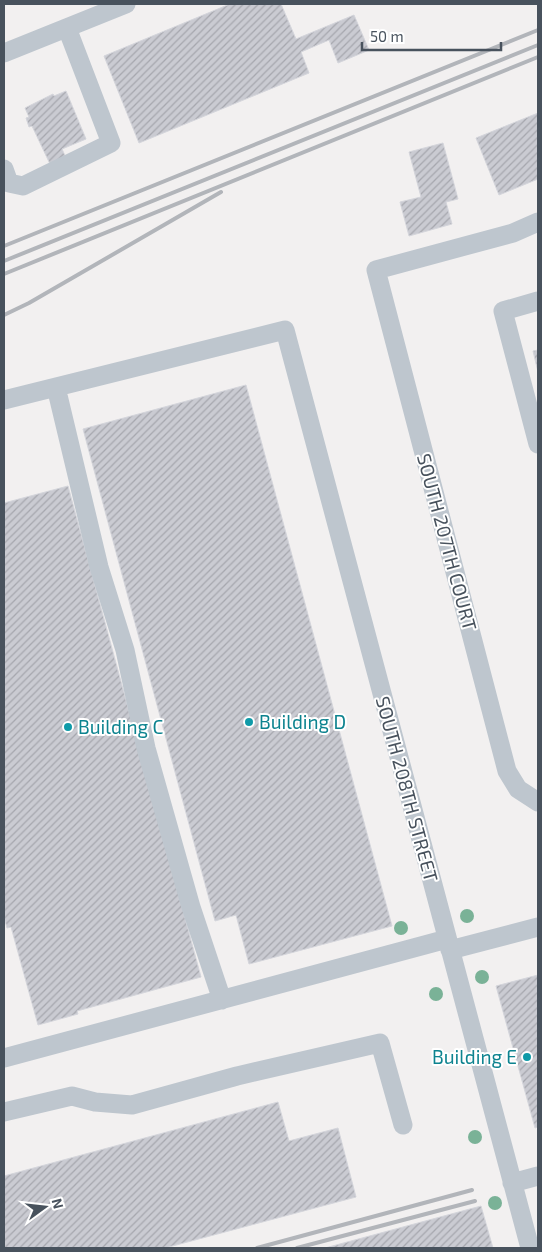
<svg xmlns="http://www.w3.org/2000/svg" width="542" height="1252" font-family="'Exo 2',sans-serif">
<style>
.building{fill:url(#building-hatch);stroke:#d4d5db}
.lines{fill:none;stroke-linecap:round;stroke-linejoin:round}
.minor{stroke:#bec6ce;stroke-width:19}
.rail{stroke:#b2b5ba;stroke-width:4}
.tree{fill:#7ab297}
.culture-dot{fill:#0f9aa8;stroke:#fff;stroke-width:2}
.labels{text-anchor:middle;stroke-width:4;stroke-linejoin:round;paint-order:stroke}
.street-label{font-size:19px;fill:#48525d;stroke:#fff}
.culture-label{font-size:19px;fill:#0d838f;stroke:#fff;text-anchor:start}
</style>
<defs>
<pattern id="building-hatch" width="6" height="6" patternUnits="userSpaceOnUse" patternTransform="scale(1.25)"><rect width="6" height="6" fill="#cacbd2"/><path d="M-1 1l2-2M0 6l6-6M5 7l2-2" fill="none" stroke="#a6a7ae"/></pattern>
</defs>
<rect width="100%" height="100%" fill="#f2f0f0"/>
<path class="building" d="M230 4H281L296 39 354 15 369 50 338 63 329 40 301 52 309 73 139 143 104 56Z
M66 91 86 139 62 149 66 158 50 164 32 126 29 127 26 118 29 117 25 108 53 94 54 96Z
M538 113V179L499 195 476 138Z
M443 143 458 199 446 202 452 224 409 236 400 202 421 197 409 152Z
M538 350V372L533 351Z
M246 385 392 926 249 964 236 915 215 921 83 429Z
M68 486 201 977 77 1011 78 1014 38 1025 11 927 7 928 4 917V503Z
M538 975V1127L535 1128 496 986Z
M278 1102 289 1141 338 1128 356 1197 165 1248H4V1176Z
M481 1206 493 1248H325Z"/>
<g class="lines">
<path class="minor" d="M4 53 126 4
M4 169 9 183 23 186 111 143 67 28
M538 222 513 233 376 270 507 771 518 789 538 802
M538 301 503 311 538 444
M56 387 99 567 125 650 146 748 191 907 222 1000
M4 400 285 330 530 1248
M450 950 538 927
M4 1058 447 939
M4 1112 72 1096 95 1102 132 1105 237 1076 380 1043 403 1125
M512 1183 538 1176"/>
<path class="rail" d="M4 246 538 30
M4 261 538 45
M4 274 538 57
M4 315 29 303 221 192
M257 1248 472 1190
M297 1248 475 1201"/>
</g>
<g class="tree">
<circle cx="467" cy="916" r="7"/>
<circle cx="401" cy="928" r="7"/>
<circle cx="482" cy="977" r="7"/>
<circle cx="436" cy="994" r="7"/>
<circle cx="475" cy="1137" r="7"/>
<circle cx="495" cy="1203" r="7"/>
</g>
<g class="culture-dot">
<circle cx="249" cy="722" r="5"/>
<circle cx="68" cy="727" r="5"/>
<circle cx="527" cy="1057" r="5"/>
</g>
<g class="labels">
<g class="street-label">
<text transform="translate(447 542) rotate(75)" y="7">SOUTH 207TH COURT</text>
<text transform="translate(407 789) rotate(75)" y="7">SOUTH 208TH STREET</text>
</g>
<g class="culture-label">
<text x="259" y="729">Building D</text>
<text x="78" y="734">Building C</text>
<text x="517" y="1064" text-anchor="end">Building E</text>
</g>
</g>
<rect width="542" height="1252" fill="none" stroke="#48525d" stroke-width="10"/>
<g transform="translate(45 1207) rotate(75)" stroke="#ffffff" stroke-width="4" paint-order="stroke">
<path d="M0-4L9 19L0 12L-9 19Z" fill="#48525d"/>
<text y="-8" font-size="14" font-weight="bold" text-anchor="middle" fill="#48525d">N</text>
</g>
<path d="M362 42v8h139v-8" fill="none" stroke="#48525d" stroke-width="2.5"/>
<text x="370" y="42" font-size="15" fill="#48525d" stroke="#ffffff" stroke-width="4" paint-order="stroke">50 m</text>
</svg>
